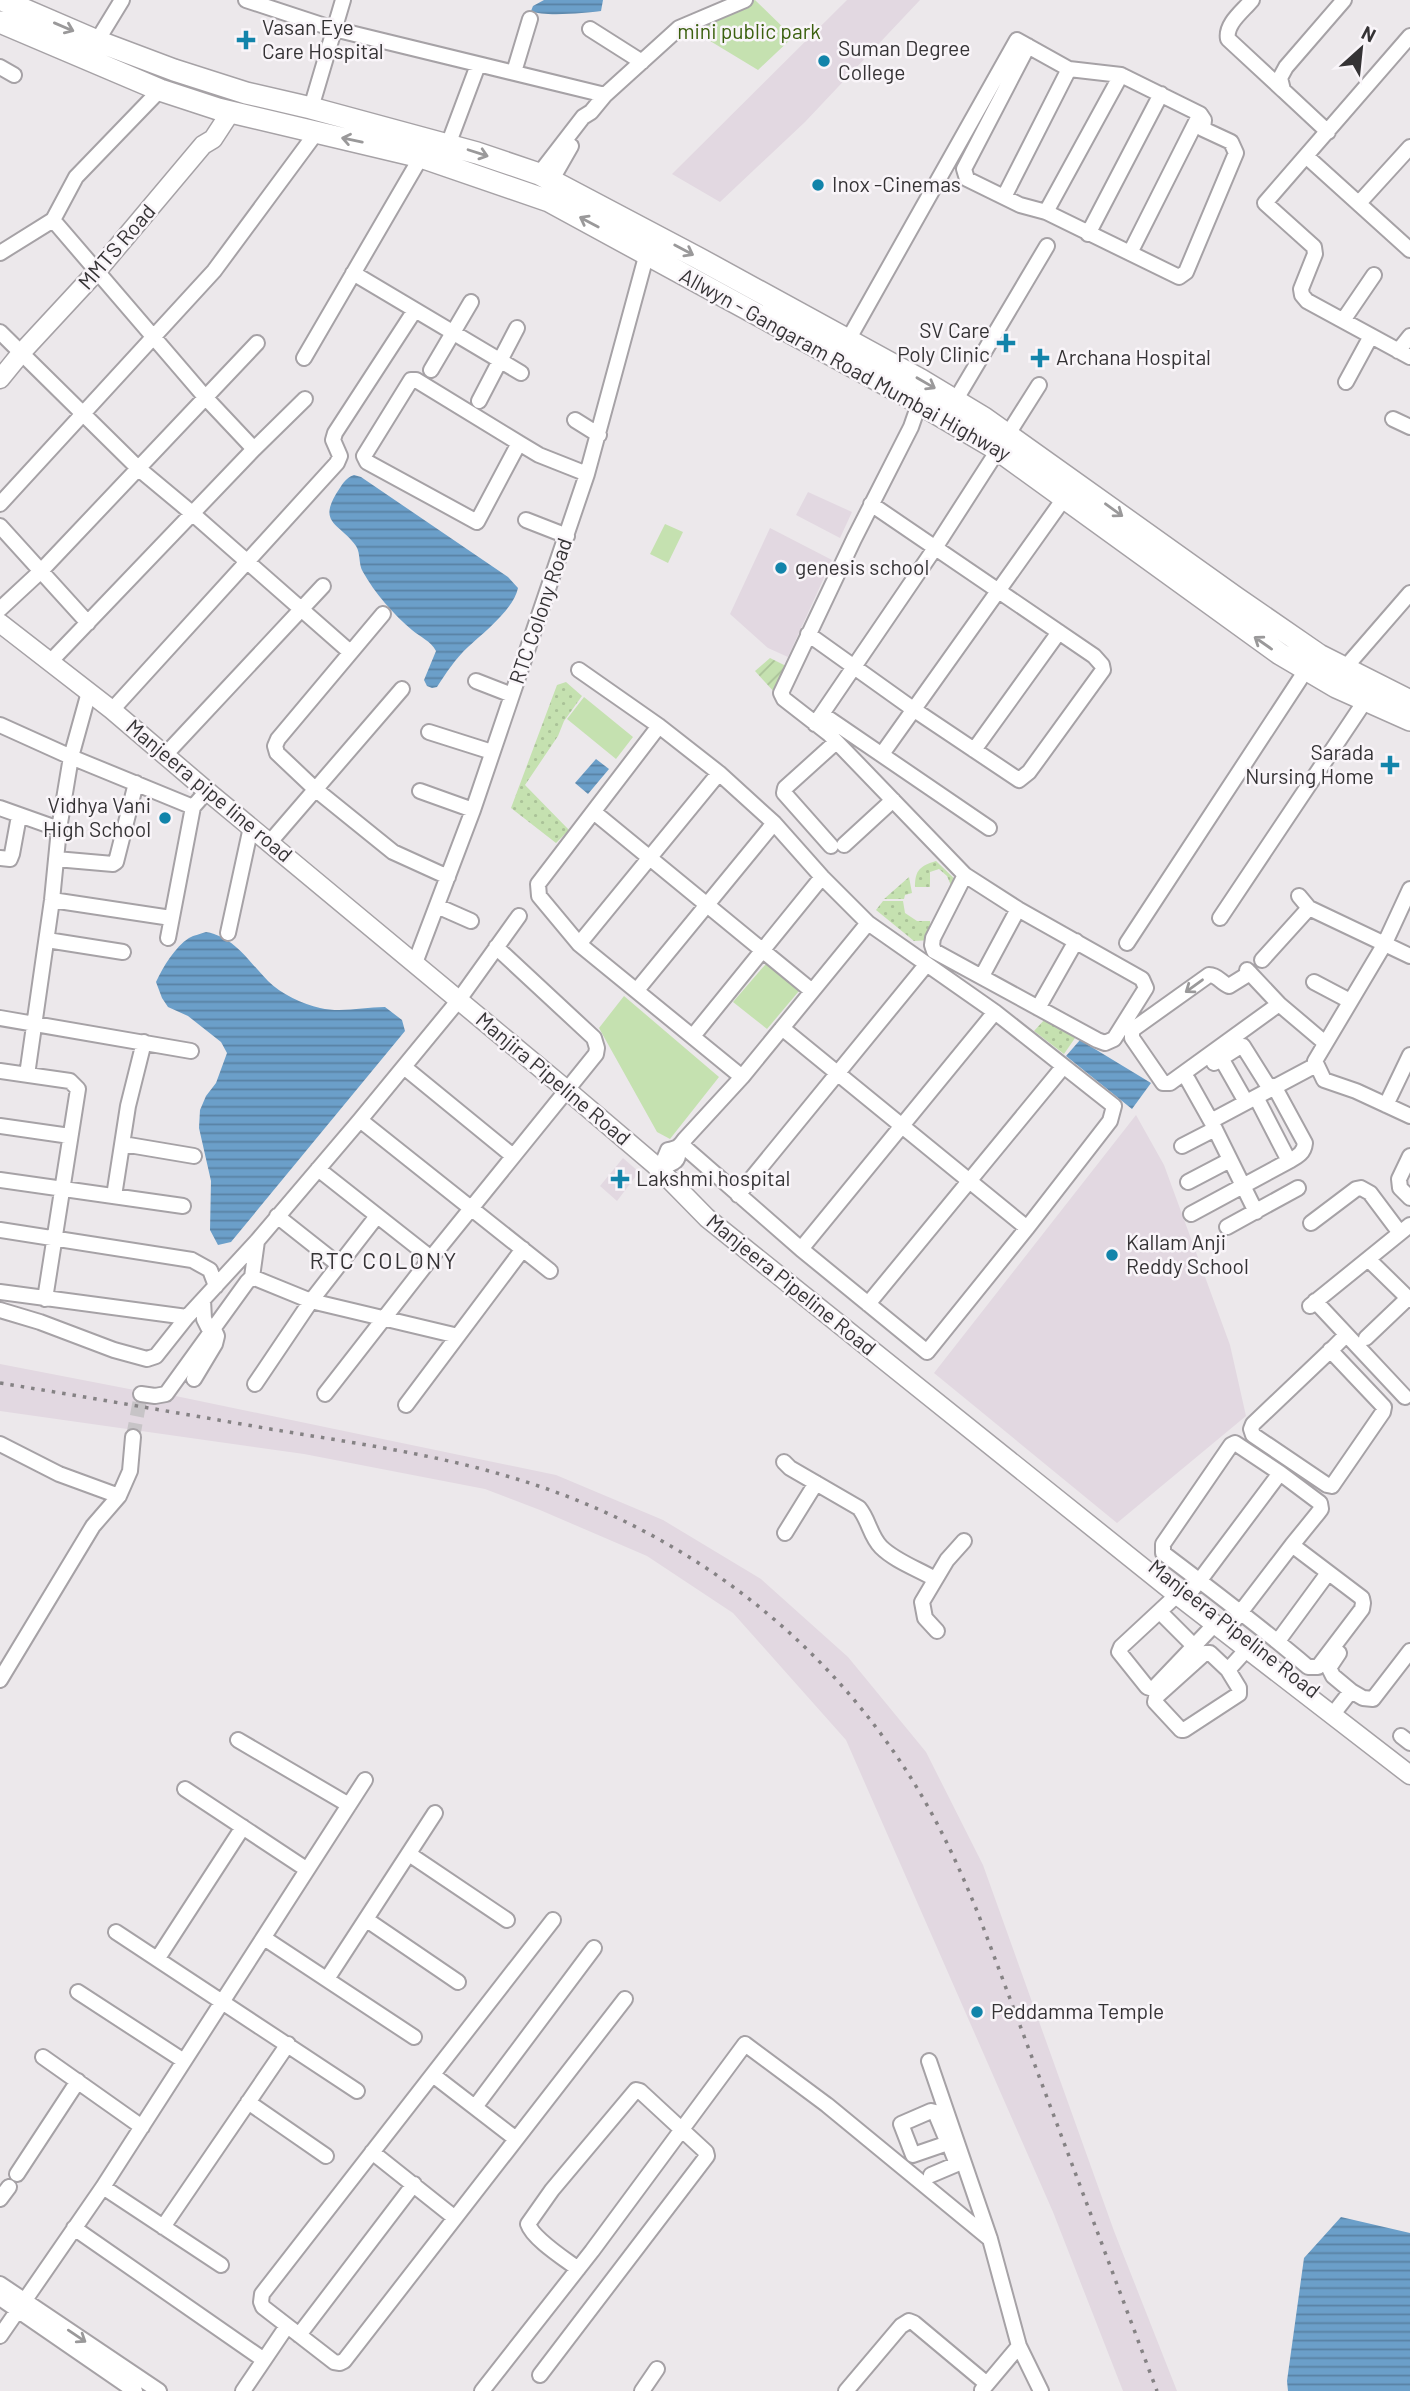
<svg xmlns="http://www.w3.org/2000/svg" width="1410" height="2391" font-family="Barlow,sans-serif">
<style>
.built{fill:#e2d8e1}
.grass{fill:url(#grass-dots)}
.park{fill:#c5e1b0}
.garden{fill:url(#garden-furrows)}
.water{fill:url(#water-rules)}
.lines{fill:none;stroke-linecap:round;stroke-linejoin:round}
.minor-tunnel{stroke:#c7c4c7;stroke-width:14;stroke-dasharray:14 7;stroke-linecap:butt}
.minor-casing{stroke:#a6a2a6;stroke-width:18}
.major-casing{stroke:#a6a2a6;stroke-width:21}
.highway-casing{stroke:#a6a2a6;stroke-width:24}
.minor{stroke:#fff;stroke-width:14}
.major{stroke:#fff;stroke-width:18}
.highway{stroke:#fff;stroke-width:21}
.rail{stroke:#858284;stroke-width:3.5;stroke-dasharray:3.5 7;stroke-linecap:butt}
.oneway{stroke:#9a999a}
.poi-dot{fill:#1284aa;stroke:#f9f5f9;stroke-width:2.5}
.labels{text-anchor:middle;stroke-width:5;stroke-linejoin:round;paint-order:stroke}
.poi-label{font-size:21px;fill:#353335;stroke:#f9f5f9;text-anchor:start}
.park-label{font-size:21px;fill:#3b600e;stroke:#f9f5f9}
.street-label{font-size:21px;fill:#353335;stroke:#f9f5f9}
.neighbourhood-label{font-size:23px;letter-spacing:2px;fill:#353335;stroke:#f9f5f9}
</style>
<defs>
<pattern id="grass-dots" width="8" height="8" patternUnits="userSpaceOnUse" patternTransform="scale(1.75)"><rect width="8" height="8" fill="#c5e1b0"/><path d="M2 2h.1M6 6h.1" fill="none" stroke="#aac298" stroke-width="1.8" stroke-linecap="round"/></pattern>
<pattern id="garden-furrows" width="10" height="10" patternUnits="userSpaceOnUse" patternTransform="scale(1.75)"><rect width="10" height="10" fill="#c5e1b0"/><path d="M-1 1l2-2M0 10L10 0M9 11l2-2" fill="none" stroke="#aac298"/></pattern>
<pattern id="water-rules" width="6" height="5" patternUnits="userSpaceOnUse" patternTransform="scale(1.75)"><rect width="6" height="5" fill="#6b9fc9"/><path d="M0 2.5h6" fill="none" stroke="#5982a4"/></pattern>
</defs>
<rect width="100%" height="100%" fill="#ece8eb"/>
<path class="built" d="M847 0H920L805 122 720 202 672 174Z
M808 492 852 512 840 538 796 515Z
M770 528 832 560 788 657 768 648 730 614Z
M1136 1115 1164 1165 1230 1345 1246 1416 1117 1523 934 1373Z
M623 1158 639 1172 617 1201 600 1186Z
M0 1364 155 1394H166L556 1475 663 1520 761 1579 848 1657 926 1752 983 1865 1114 2231 1177 2391H1123L1053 2212 846 1740 733 1613 647 1556 540 1510 485 1489 304 1454 0 1411Z"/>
<path class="grass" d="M566 682 582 696 564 721 558 736 525 785 569 830 556 843 511 808 557 685Z
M936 861 962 886 952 888 947 876 939 869 930 872V887H915C915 870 920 866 936 861Z
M909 877 912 893 905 895 904 899H884Z
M883 901H903L905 913 917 921H930L931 940 914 941 876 910Z
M1045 1019 1075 1038 1064 1054 1034 1031Z"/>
<path class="park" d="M755 0 793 37 758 70 687 27Z
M665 524 683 532 668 563 650 554Z
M584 697 633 737 616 759 567 719Z
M771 958 804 985 767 1029 733 1002Z
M624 996 719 1077 670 1139 657 1132 599 1028Z"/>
<path class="garden" d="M770 658 786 666 775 693 755 671Z"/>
<path class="water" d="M544 0H603L601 11C587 13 543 17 531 11L533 6Z
M354 475 361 477 508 577 518 588C514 609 483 633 468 647 456 658 446 673 437 687L432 688 427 686 424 680 436 651C431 641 420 637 412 630 394 615 374 592 363 572 358 564 361 554 356 546 341 524 318 524 336 494 342 485 345 478 354 475Z
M596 759 609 769 588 794 575 783Z
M206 932C235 937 249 962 268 981 281 994 303 1004 320 1008 342 1013 363 1007 385 1007L402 1020 405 1031 231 1242 218 1245 210 1230 211 1181 199 1128 200 1110 206 1096 216 1083 227 1053 221 1042 188 1016 168 1007 162 998 156 982C163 967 175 947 189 938 194 935 201 934 206 932Z
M1080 1040 1151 1083 1132 1109 1066 1056Z
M1341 2217 1410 2233V2391H1288L1287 2381 1304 2258Z"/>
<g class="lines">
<path class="minor-tunnel" d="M133 1437 141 1394"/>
<g class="minor-casing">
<path id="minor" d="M246 0 334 29 605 95
M1252 0C1243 11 1225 24 1228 39L1283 90
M590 29 642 62
M1410 36 1265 203 1314 247 1315 254 1301 289 1302 295 1307 301 1410 357
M97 41 122 0
M0 67 14 75
M514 72 530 19
M311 108 343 0
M1328 132 1283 90 1280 78 1286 67 1344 0
M448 145 478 65
M1306 156 1410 250
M539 174 583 117 591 112 605 95 679 28 745 0
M551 181 571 146
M1004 197 1069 69
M1359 203 1410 147
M1046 212 1121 75
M53 220 205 397 254 449
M1088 234 1161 94
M0 253 53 220 76 177 160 90
M1130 253 1200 114
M353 273 521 373
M1344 319 1374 275
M0 332 139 469 193 514 350 652
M848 340 1017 40 1069 69 1121 75 1200 114 1204 120 1203 129 1231 142 1236 153 1186 272 1179 277 1046 212 1020 205 967 179 964 169 1028 46
M1398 351 1410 336
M304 358 421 157
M431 370 471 302
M1346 382 1371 336
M479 401 517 328
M955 401 1047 246
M919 404 911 427 854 539 781 693 784 699 829 734 965 875 1018 909 1142 979 1146 988 1114 1039 1105 1043 1097 1040 934 951 932 945 933 938 965 875
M1393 419 1410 427
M575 420 599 435
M1008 434 1039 385
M519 443 416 380H411L364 456 367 462 477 522 519 443 539 455 587 474
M0 504 214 271 316 133
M526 520 567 536
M0 526 88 623
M0 609 41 571 257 343
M383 614 278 739 275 746 277 753 315 789 393 852 448 877
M808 634 913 709 1019 780 1029 772 1103 670 1102 665 1094 656 871 504
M50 662 254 449 305 399
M1344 669 1410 593
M579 670 659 726 719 773 774 823 822 877 868 923 995 1012 1114 1106 1110 1121 1027 1228 927 1352 801 1249 682 1145
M476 681 512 695
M112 710 337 463 340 456 333 440 335 433 415 310
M822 714 989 828
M815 724 935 548 998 450
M0 725 71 757 193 807 207 791
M659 726 538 884 539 896 579 944 742 1077
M429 732 492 752
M974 750 1059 632
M882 754 1065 497
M165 755 323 586
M420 791 473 810
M0 808 59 829
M595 813 812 991
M270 842 402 689
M844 845 893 800
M831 846 784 793 785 788 836 742
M0 858 10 859 12 854 19 816
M56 859 113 864 116 862 136 783
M1410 889 1384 945 1315 1061 1324 1080 1356 1091 1410 1116
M1299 896 1309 908 1410 956
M52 900 171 918
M437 906 471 921
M1220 918 1365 701
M228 933 251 827
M168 938 193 807
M47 940 123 952
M1127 943 1306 670
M579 944 719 773
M1262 960 1309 908
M415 963 473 810 587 474 647 253
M1247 970 1279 1004 1325 1043
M1250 973 1229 986C1221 983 1218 975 1209 975L1132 1030V1038L1163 1083H1170L1279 1004
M982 976 1018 909
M1314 982 1350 1001
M637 990 774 823
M1038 1008 1076 941
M0 1018 191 1051
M782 1028 1027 1228
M693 1036 822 877
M1221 1058 1246 1102
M1214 1063 1239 1047 1243 1046 1270 1089
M404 1067 513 1156
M0 1071 70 1081 78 1089 45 1299
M27 1075 52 900 59 829 71 757 89 692
M1188 1080 1211 1121
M1274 1086 1305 1143C1304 1153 1298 1156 1289 1161
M1386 1105 1410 1055
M360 1120 550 1271
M0 1126 70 1136
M123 1144 194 1156
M1182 1146 1215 1129
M1410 1156 1399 1179 1400 1188 1410 1198
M663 1166C674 1164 680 1161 678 1148
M318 1169 431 1258
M660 1169 668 1150C678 1148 679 1147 685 1139L742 1077 868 923
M0 1180 183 1206
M1188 1182 1230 1160
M738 1195 926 965
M114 1196 128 1106 144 1042
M1256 1212 1211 1121 1316 1065
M1191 1214 1289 1161 1256 1097
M277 1216 339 1265
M1311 1223 1356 1189 1361 1188 1370 1193 1400 1233
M1227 1227 1298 1188
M0 1230 192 1260 210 1270 216 1286
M801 1249 995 1012
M1368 1259 1410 1300
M252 1277 257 1241
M0 1292 187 1317
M1315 1301 1405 1397
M868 1304 1063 1067
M1310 1306 1410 1225
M0 1310 40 1322 114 1350 147 1359 156 1356 187 1317 257 1241 360 1120 458 1001 519 916
M1366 1338 1408 1298
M1330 1350 1384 1407 1383 1412 1332 1486 1327 1485 1253 1435 1251 1429 1253 1424 1334 1347 1346 1335
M194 1379 215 1344 217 1336 213 1327H208L204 1319 203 1300
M255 1384 311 1301 377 1216
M141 1394 155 1396 166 1394 247 1282 252 1277 311 1301 458 1336
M325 1394 431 1258 596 1054 597 1048 594 1038 496 947
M406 1405 523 1249
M0 1444 59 1474 119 1496 93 1526 0 1680
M784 1462 790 1468 859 1508C869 1520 870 1536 881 1547 895 1561 918 1569 935 1579
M119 1496 130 1471 133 1437
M785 1533 816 1483
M1189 1594 1200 1580 1280 1473 1235 1443 1231 1445 1163 1544V1553C1212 1590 1261 1627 1308 1667H1318L1362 1609 1363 1603 1362 1598 1292 1545 1318 1513 1321 1509 1320 1503 1280 1473
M1177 1595 1121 1647 1119 1652 1147 1687 1153 1689 1215 1624
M1160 1612 1194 1646
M1230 1626 1292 1545
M937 1631 925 1618 922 1602 947 1560 964 1541
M1278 1641 1328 1573
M1339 1653 1329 1668 1333 1676 1351 1691
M1228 1670 1239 1688V1694L1184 1730H1181L1155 1702 1156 1697 1205 1653H1210L1228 1670 1247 1649
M1337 1709 1351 1691 1363 1698 1373 1699 1410 1651
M1401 1736 1410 1743
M238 1740 349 1805
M185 1789 306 1869
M409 1854 507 1920
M367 1920 458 1982
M553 1920 262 2294 261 2302 263 2307 334 2362 340 2363 344 2361 625 1999
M116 1932 357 2091
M264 1938 414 2037
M158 1958 243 1827
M327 1979 435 1813
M78 1992 184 2061
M43 2057 142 2127
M929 2061 990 2239 1019 2346 1041 2391
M433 2075 516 2139
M248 2102 326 2156
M475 2107 594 1948
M931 2111 935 2112 948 2143 913 2155 901 2124Z
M372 2152 455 2218
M17 2174 78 2081
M931 2175 957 2164 951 2149
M103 2187 221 2265
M0 2199 9 2187
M163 2227 288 2044
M74 2228 264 2360
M0 2284 159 2391
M0 2298 135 2391
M25 2300 103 2187 365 1780
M299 2335 414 2184
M0 2336 18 2310
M540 2375 707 2156 706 2152 640 2091 636 2090 552 2190 528 2224C533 2239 565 2259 578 2269
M982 2390 1019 2346
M243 2391 287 2326
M482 2391 592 2251 745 2044 827 2105 990 2239
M642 2391 657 2369
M846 2391 901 2326 909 2321 914 2323 987 2384"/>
</g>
<g class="major-casing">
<path id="major" d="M0 379 22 352 98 270 203 145 213 139 230 113
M0 623 112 710 207 791 568 1091 655 1165 707 1218 1177 1595 1410 1775"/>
</g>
<g class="highway-casing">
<path id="highway" d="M2 0 97 41 174 70 246 93 311 108 477 153 539 174 698 258 921 380 984 418 1235 597 1319 655 1410 701
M0 22 160 90 218 109 421 157 549 201 905 395 998 450 1280 654 1336 687 1410 720"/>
</g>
<use href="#minor" class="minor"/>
<use href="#major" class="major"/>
<use href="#highway" class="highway"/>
<path class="rail" d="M0 1383C92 1398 184 1414 276 1430 354 1443 434 1454 510 1477 684 1528 832 1641 923 1798 945 1836 963 1876 979 1916L1157 2391"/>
</g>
<defs><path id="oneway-shaft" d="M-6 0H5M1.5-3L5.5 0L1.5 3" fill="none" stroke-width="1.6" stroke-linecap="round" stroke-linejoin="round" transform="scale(1.75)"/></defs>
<g class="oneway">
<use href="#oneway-shaft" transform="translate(64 27) rotate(23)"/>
<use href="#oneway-shaft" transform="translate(352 140) rotate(-168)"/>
<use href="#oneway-shaft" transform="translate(478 153) rotate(18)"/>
<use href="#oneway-shaft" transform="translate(589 222) rotate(-152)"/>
<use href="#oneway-shaft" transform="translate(684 250) rotate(28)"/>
<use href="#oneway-shaft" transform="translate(926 383) rotate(30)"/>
<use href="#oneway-shaft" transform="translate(1114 510) rotate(36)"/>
<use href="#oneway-shaft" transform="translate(1263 643) rotate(-145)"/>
<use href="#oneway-shaft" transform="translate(1194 986) rotate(144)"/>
<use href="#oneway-shaft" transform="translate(77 2336) rotate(34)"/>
</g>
<g class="poi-dot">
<path d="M242.5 29.5h7v7h7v7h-7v7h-7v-7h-7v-7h7z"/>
<circle cx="824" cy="61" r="7"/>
<circle cx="818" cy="185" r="7"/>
<path d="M1002.5 332.5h7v7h7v7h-7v7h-7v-7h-7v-7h7z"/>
<path d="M1036.5 347.5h7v7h7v7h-7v7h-7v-7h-7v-7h7z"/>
<circle cx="781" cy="568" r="7"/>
<path d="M1386.5 754.5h7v7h7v7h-7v7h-7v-7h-7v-7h7z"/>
<circle cx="165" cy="818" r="7"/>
<path d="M616.5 1168.5h7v7h7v7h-7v7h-7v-7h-7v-7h7z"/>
<circle cx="1112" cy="1255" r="7"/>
<circle cx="977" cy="2012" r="7"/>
</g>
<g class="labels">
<g class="poi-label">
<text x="262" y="35">Vasan Eye<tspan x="262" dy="24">Care Hospital</tspan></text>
<text x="838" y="56">Suman Degree<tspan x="838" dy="24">College</tspan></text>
<text x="832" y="192">Inox -Cinemas</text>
<text x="990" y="338" text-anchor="end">SV Care<tspan x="990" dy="24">Poly Clinic</tspan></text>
<text x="1056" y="365">Archana Hospital</text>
<text x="795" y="575">genesis school</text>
<text x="1374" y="760" text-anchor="end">Sarada<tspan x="1374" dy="24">Nursing Home</tspan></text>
<text x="151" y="813" text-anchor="end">Vidhya Vani<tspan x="151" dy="24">High School</tspan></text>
<text x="636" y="1186">Lakshmi hospital</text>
<text x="1126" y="1250">Kallam Anji<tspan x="1126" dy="24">Reddy School</tspan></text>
<text x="991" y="2019">Peddamma Temple</text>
</g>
<g class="park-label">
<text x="749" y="39">mini public park</text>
</g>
<g class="street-label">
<text transform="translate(117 247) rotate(-49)" y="7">MMTS Road</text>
<text transform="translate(845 365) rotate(29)" y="7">Allwyn - Gangaram Road Mumbai Highway</text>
<text transform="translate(541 611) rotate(-71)" y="7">RTC Colony Road</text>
<text transform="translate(209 791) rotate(40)" y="7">Manjeera pipe line road</text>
<text transform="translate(553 1079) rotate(40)" y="7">Manjira Pipeline Road</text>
<text transform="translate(791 1285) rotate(39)" y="7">Manjeera Pipeline Road</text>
<text transform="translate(1234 1629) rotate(38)" y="7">Manjeera Pipeline Road</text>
</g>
<g class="neighbourhood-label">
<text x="384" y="1269">RTC COLONY</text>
</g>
</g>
<g transform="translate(1361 49) rotate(27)" stroke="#f9f5f9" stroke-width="5" paint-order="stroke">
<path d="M0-5L12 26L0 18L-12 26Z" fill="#353335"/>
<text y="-10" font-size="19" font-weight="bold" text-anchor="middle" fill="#353335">N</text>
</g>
</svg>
